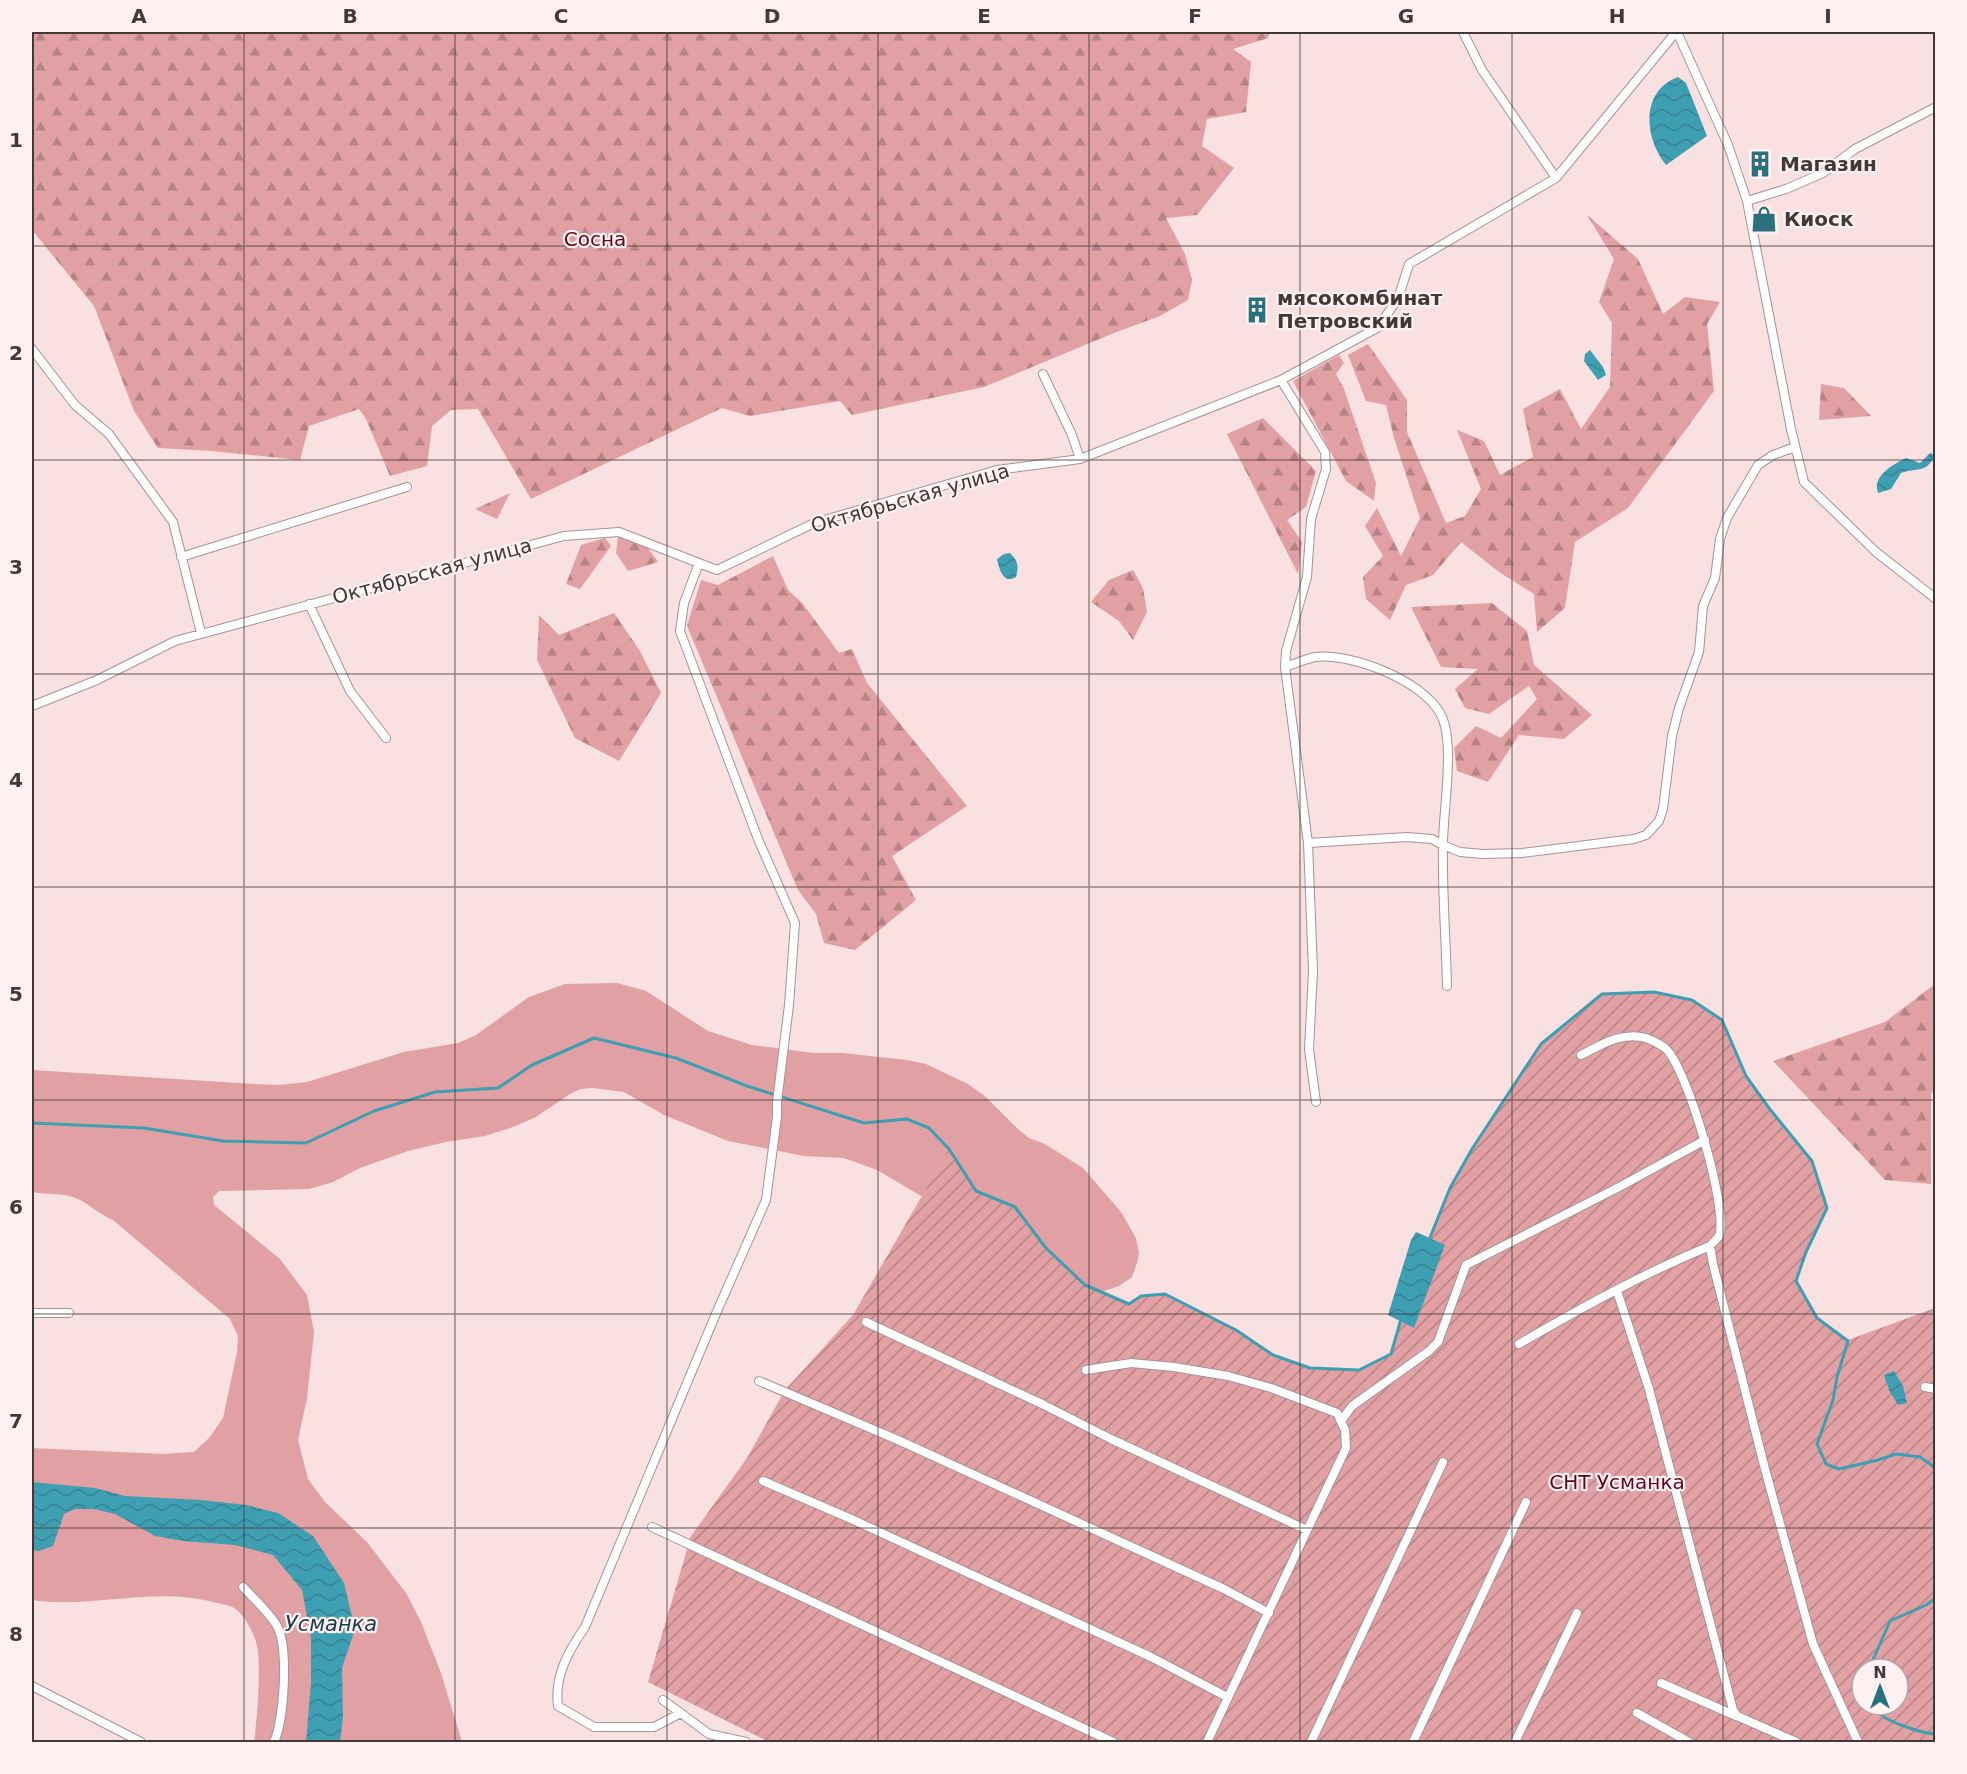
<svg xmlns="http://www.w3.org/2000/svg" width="1967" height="1774" font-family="'DejaVu Sans',sans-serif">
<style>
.forest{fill:url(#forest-firs)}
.park{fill:#e1a0a3}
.garden{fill:url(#garden-furrows);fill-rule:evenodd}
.water{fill:url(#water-waves)}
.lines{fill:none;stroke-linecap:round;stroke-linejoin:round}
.stream{stroke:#3f9fb2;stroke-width:3}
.street-casing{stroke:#a89293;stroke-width:10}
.street{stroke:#fff;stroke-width:8}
.grid{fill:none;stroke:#413838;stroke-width:1.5;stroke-opacity:0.55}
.labels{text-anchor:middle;stroke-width:4.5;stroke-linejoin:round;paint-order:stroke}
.poi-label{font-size:20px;font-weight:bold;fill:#413838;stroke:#fff0f1;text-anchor:start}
.park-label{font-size:20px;fill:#62041c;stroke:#fff0f1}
.street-label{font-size:20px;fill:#413838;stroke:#fff0f1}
.water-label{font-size:21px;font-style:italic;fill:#133e47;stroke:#fff0f1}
.neatline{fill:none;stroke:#413838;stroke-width:2}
.grid-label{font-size:20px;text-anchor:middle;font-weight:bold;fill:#413838}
</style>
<defs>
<pattern id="forest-firs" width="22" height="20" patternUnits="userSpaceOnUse" patternTransform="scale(1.5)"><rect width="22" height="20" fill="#e1a0a3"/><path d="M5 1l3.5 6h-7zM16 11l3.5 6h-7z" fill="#b88386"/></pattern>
<pattern id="garden-furrows" width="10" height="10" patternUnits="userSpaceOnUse" patternTransform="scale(1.5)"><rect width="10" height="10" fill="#e1a0a3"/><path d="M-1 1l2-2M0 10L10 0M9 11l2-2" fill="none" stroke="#b88386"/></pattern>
<pattern id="water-waves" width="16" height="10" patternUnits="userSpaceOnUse" patternTransform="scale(1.5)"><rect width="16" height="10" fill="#3f9fb2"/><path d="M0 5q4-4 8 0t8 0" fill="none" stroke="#368392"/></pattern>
</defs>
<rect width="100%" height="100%" fill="#f9e0e1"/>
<path class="forest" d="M32 32H1270L1268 38 1233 49 1251 62 1246 112 1207 119 1202 146 1234 168 1197 215 1166 218 1185 254 1192 280 1188 300 1160 316 1114 333 984 387 852 415 840 401 750 416 722 408 531 499 478 409 451 410 432 426 427 466 390 476 366 419 359 409 309 426 300 460 212 451 158 448 134 411 94 306 32 230Z
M1587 215 1638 259 1663 314 1685 297 1720 302 1707 324 1714 391 1628 508 1575 542 1565 608 1537 632 1534 594 1499 572 1461 542 1433 575 1406 585 1390 620 1366 599 1363 577 1383 556 1365 526 1377 508 1401 556 1420 518 1394 438 1386 405 1366 401 1348 355 1368 344 1407 400V432L1446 523 1465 516 1481 489 1457 430 1484 441 1500 475 1533 457 1523 409 1560 389 1581 429 1610 387 1612 323 1599 302 1614 259Z
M1339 355 1344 363 1336 374 1344 389 1376 483 1374 501 1346 481 1293 381Z
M1821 384 1844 388 1871 416 1819 420Z
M1263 418 1316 471 1306 507 1287 520 1302 542 1298 574 1227 434Z
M510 493 497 519 475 509Z
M618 537 647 547 658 562 628 571 616 553Z
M605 538 611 546 580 589 566 584 581 545Z
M773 556 788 590 803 604 839 653 852 649 867 683 967 806 892 856 916 900 855 950 824 943 816 914 798 890 687 626 701 580 718 585Z
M1133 570 1143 588 1147 612 1133 640 1119 621 1091 602 1109 580Z
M1492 603 1527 631 1534 665 1592 715 1564 739 1519 735 1488 782 1457 771 1454 748 1476 726 1501 738 1537 699 1529 686 1489 714 1465 708 1455 689 1478 669 1441 667 1411 607Z
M614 613 640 651 661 693 619 761 575 738 537 660 539 615 559 635Z
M1935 984 1936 1088 1931 1094V1184L1885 1180 1773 1061 1885 1022Z"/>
<path class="park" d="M617 983 646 991 708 1031 752 1045 814 1053H842L907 1060 926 1064 968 1084 986 1097 1018 1129 1029 1138 1045 1144 1083 1168 1121 1212 1136 1238 1139 1253 1137 1263 1132 1277 1119 1286 1101 1292H1084L877 1170 844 1158 804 1156 728 1141 664 1115 624 1092 593 1088 580 1089 570 1094 536 1117 513 1127 485 1136 446 1142 408 1151 360 1168 333 1182 309 1189 219 1191 213 1197 214 1205 280 1259 307 1295 314 1332 307 1398 298 1440 308 1479 325 1502 367 1542 406 1593 421 1622 441 1673 462 1742H254C257 1721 262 1662 256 1642 254 1634 245 1617 238 1611 232 1605 221 1604 213 1602 150 1586 93 1609 32 1600V1448L163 1454 194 1452 209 1438 223 1418 237 1352 238 1336 230 1319 113 1220C100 1215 92 1206 80 1200 65 1192 48 1195 32 1192V1070L255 1084 279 1085 307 1082 404 1052 458 1043 476 1035 529 997 565 984Z"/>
<path class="garden" d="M1654 992 1692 1000 1722 1020 1746 1076 1769 1108 1812 1161 1827 1208 1806 1252 1796 1281 1817 1318 1848 1340 1935 1308V1742H769L648 1682 691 1536 747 1458 785 1390 853 1315 949 1149 976 1191 1015 1207 1045 1247 1085 1285 1129 1303 1141 1296 1165 1294 1236 1330 1273 1355 1310 1368 1359 1370 1391 1354 1407 1299 1450 1188 1472 1149 1541 1044 1602 994ZM1862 1669H1898V1705H1862Z"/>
<path class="water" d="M1678 77 1686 83 1707 136 1666 165C1644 138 1640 91 1678 77Z
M1590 350 1603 367 1606 375 1598 380 1584 361 1585 354Z
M1930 453 1935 455C1926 474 1918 467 1901 473L1891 489 1878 493C1872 476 1892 465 1906 458L1920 463Z
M1010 553C1018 561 1019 566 1016 577 1003 585 999 568 997 559L1004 554Z
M1416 1232 1445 1245 1414 1328 1388 1315 1411 1240Z
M1894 1371 1903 1386 1907 1403 1898 1405 1889 1390 1884 1375Z
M32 1482 95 1488 125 1496 201 1500 246 1505 278 1513 313 1536 344 1583 355 1629 342 1668 343 1717 340 1742H306L311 1683V1638L302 1590 273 1555 235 1545 183 1541 155 1536 115 1514 94 1509H75L64 1514 53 1546 39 1551 32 1550Z"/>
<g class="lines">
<path class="stream" d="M32 1123 144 1128 223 1141 306 1143 374 1111 435 1092 498 1088 532 1065 594 1038 676 1058 747 1086 864 1123 907 1119 929 1128 949 1149 976 1191 1015 1207 1045 1247 1085 1285 1129 1304 1141 1296 1165 1294 1236 1330 1273 1355 1310 1368 1359 1370 1391 1354 1401 1319
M1429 1240 1450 1188 1472 1149 1541 1044 1602 994 1654 992 1692 1000 1722 1020 1746 1076 1769 1108 1812 1161 1827 1208 1806 1252 1796 1281 1817 1318 1848 1341 1837 1377 1833 1400 1817 1444 1826 1464 1839 1469 1878 1460 1896 1454 1920 1457 1933 1466 1936 1471
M1869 1669 1890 1621 1926 1605 1936 1598
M1875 1705C1876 1708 1877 1711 1880 1714 1888 1722 1924 1734 1936 1734"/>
<g class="street-casing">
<path id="street" d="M1463 32 1482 70 1556 178
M1677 32 1728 145 1747 201 1791 429 1804 482 1876 552 1936 599
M1747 201 1786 189 1823 173 1855 149 1936 107
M32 349 75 405 109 434 173 522 201 633
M1043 374 1072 435 1080 459
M1281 380 1325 452 1326 469 1311 519 1307 577 1286 651 1285 667 1308 843 1313 971 1309 1049 1316 1102
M181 557 407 487
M309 604 350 691 386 738
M1285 667C1294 664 1305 659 1315 657 1352 653 1421 680 1440 713 1456 740 1443 811 1443 844 1442 891 1446 939 1447 986
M32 706 97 680 175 641 564 536 619 532 717 570 814 523 997 470 1080 459 1281 380 1377 328 1398 299 1409 264 1556 178 1676 32
M1308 843 1407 837 1432 839 1443 845 1460 852 1483 854 1522 853 1634 839 1646 835 1659 821 1663 809 1672 736 1679 708 1699 652 1703 606 1715 578 1720 539 1727 518 1758 465 1773 455 1795 447
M1581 1055C1601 1045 1622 1031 1646 1038 1651 1040 1662 1045 1666 1049 1687 1068 1729 1210 1719 1236 1717 1239 1712 1243 1710 1246L1713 1264 1765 1469 1813 1644 1858 1742
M1617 1291 1649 1389 1733 1710 1737 1716 1796 1742
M32 1313H69
M866 1322 1042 1404 1111 1439 1307 1530
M1519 1344C1581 1308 1644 1273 1710 1246
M1086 1370 1131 1363 1174 1367 1228 1376 1271 1388 1337 1413 1345 1430 1346 1448 1207 1742
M759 1381 898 1440 1224 1589 1269 1613
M1925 1387 1936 1389
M1341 1421 1352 1406 1429 1351 1438 1342 1466 1265 1621 1186 1705 1140
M763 1481 849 1518 1151 1657 1227 1697
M652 1527 1113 1742
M243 1587C254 1599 269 1612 277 1626 289 1648 284 1721 274 1742
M1661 1683 1736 1716
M32 1686 141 1742
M663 1700 709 1734 746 1742
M681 1713 654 1727H594L558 1706C554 1676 569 1650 585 1627L715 1316 766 1200 777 1117V1102L789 1005 795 923 758 839 680 631 684 603 699 563
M1637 1713 1689 1742
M1311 1742 1443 1462
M1413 1742 1526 1502
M1515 1742 1577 1613"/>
</g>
<use href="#street" class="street"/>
</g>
<path class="grid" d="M244 32V1742M455 32V1742M667 32V1742M878 32V1742M1089 32V1742M1300 32V1742M1512 32V1742M1723 32V1742M32 246H1936M32 460H1936M32 674H1936M32 887H1936M32 1100H1936M32 1314H1936M32 1528H1936"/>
<defs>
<g id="building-bare" transform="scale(2.07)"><path d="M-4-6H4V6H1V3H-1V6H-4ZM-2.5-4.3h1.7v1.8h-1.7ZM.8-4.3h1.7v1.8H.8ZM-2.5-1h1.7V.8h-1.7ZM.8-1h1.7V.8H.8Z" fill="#2a707e" stroke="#fff0f1" stroke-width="2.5" paint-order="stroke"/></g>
<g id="shop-bare" transform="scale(2.07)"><path d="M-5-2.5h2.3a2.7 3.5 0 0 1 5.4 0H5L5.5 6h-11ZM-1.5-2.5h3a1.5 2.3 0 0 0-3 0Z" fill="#2a707e" stroke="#fff0f1" stroke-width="2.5" paint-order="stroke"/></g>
</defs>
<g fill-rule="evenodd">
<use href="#building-bare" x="1760" y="164"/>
<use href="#shop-bare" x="1764" y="219"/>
<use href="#building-bare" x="1257" y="310"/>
</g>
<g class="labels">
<g class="poi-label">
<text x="1780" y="171">Магазин</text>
<text x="1784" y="226">Киоск</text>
<text x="1277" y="305">мясокомбинат<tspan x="1277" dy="23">Петровский</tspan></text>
</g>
<g class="park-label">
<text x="595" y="246">Сосна</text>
<text x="1617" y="1489">СНТ Усманка</text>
</g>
<g class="street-label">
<text transform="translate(910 498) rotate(-16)" y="7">Октябрьская улица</text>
<text transform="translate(432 571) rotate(-15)" y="7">Октябрьская улица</text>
</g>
<g class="water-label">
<text x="331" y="1631">Усманка</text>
</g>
</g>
<rect width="1967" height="1774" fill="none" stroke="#fff0f1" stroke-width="66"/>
<g transform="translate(1880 1687)"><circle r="28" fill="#fff0f1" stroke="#b3a6a7" stroke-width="1.5"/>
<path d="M0-4.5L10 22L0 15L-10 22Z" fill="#2a707e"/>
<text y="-9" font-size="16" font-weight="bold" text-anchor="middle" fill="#413838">N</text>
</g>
<rect x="33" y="33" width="1901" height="1708" class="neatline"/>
<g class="grid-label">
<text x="139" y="23">A</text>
<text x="350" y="23">B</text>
<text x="561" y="23">C</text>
<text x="772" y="23">D</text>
<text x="984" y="23">E</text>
<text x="1195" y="23">F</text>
<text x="1406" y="23">G</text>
<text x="1617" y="23">H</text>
<text x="1828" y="23">I</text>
<text x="16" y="147">1</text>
<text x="16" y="360">2</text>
<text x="16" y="574">3</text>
<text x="16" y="787">4</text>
<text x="16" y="1001">5</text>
<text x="16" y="1214">6</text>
<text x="16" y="1428">7</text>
<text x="16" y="1641">8</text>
</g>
</svg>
